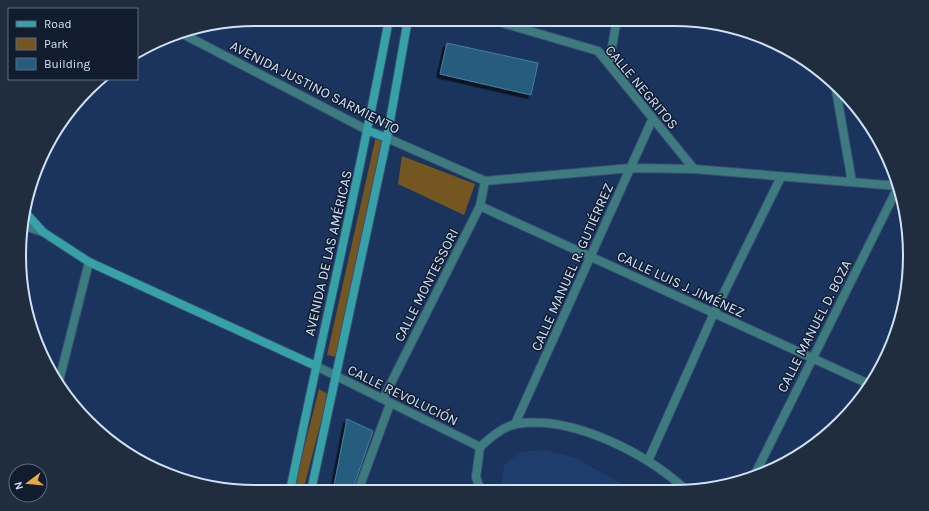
<svg xmlns="http://www.w3.org/2000/svg" width="929" height="511" font-family="Karla,sans-serif">
<style>
.built{fill:#1f3d6c}
.green{fill:#745620}
.building{fill:#265c7d;stroke:#487da0;filter:url(#shadow)}
.lines{fill:none;stroke-linecap:round;stroke-linejoin:round}
.street-casing{stroke:#385076;stroke-width:10}
.secondary-casing{stroke:#385076;stroke-width:10}
.street{stroke:#3e7b7e;stroke-width:8}
.secondary{stroke:#36a2a7;stroke-width:8}
.labels{text-anchor:middle;stroke-width:3;stroke-linejoin:round;paint-order:stroke}
.street-label{font-size:14px;fill:#cfe0f9;stroke:#111d2f}
.rim{fill:none;stroke:#cfe0f9;stroke-width:2}
</style>
<defs>
<filter id="shadow"><feDropShadow dx="-3.5" dy="3.5" stdDeviation="0" flood-color="#0009"/></filter>
</defs>
<rect width="100%" height="100%" fill="#1b345d"/>
<path class="built" d="M544 450 576 458 632 490 503 491 501 488 504 466 519 452Z"/>
<path class="green" d="M376 136 385 138 336 357 327 355Z
M402 156 475 184 464 215 398 184Z
M319 389 328 394 303 491H293Z"/>
<path class="building" d="M447 43 538 63 531 95 440 74Z
M347 419 373 431 352 491H333Z"/>
<g class="lines">
<g class="street-casing">
<path id="street" d="M489 19 598 51 694 169
M179 32 369 131
M609 64 617 19
M836 90 852 182
M387 138 485 181 631 168 694 169 898 186
M480 206 871 385
M24 226 43 232
M316 366 480 447
M59 381 89 262
M383 399 480 206 485 181
M515 424 652 120
M648 461 714 313 781 177
M753 478 898 187
M358 491 390 404
M481 491 476 477 480 447C490 438 502 427 516 424 572 415 646 453 686 490"/>
</g>
<g class="secondary-casing">
<path id="secondary" d="M369 131 387 138
M25 212 43 232 89 262 316 366
M290 491C322 334 360 177 389 19
M311 491 387 138 408 19"/>
</g>
<use href="#street" class="street"/>
<use href="#secondary" class="secondary"/>
</g>
<g class="labels">
<g class="street-label">
<text transform="translate(315 87) rotate(27)" y="5">AVENIDA JUSTINO SARMIENTO</text>
<text transform="translate(642 87) rotate(50)" y="5">CALLE NEGRITOS</text>
<text transform="translate(328 253) rotate(-77)" y="5">AVENIDA DE LAS AMÉRICAS</text>
<text transform="translate(572 267) rotate(-66)" y="5">CALLE MANUEL R. GUTIÉRREZ</text>
<text transform="translate(681 284) rotate(25)" y="5">CALLE LUIS J. JIMÉNEZ</text>
<text transform="translate(426 285) rotate(-63)" y="5">CALLE MONTESSORI</text>
<text transform="translate(814 326) rotate(-63)" y="5">CALLE MANUEL D. BOZA</text>
<text transform="translate(403 395) rotate(26)" y="5">CALLE REVOLUCIÓN</text>
</g>
</g>
<path d="M0 0H929V511H0ZM255 26H674A229 229 0 0 1 903 255V256A229 229 0 0 1 674 485H255A229 229 0 0 1 26 256V255A229 229 0 0 1 255 26Z" fill="#202d3f" fill-rule="evenodd"/>
<path class="rim" d="M255 26H674A229 229 0 0 1 903 255V256A229 229 0 0 1 674 485H255A229 229 0 0 1 26 256V255A229 229 0 0 1 255 26Z"/>
<rect x="8" y="8" width="130" height="72" fill="#111d2f" stroke="#5d6b80"/>
<rect x="16" y="21" width="20" height="6" fill="#36a2a7" stroke="#5d6b80"/>
<text x="44" y="28" font-size="12" fill="#cfe0f9">Road</text>
<rect x="16" y="38" width="20" height="12" fill="#745620" stroke="#5d6b80"/>
<text x="44" y="48" font-size="12" fill="#cfe0f9">Park</text>
<rect x="16" y="58" width="20" height="12" fill="#265c7d" stroke="#5d6b80"/>
<text x="44" y="68" font-size="12" fill="#cfe0f9">Building</text>
<g transform="translate(28 483) rotate(254)"><circle r="19" fill="#111d2f" stroke="#5d6b80"/>
<path d="M0-3L7 15L0 10L-7 15Z" fill="#e8ab37"/>
<text y="-6" font-size="11" font-weight="bold" text-anchor="middle" fill="#cfe0f9">N</text>
</g>
</svg>
